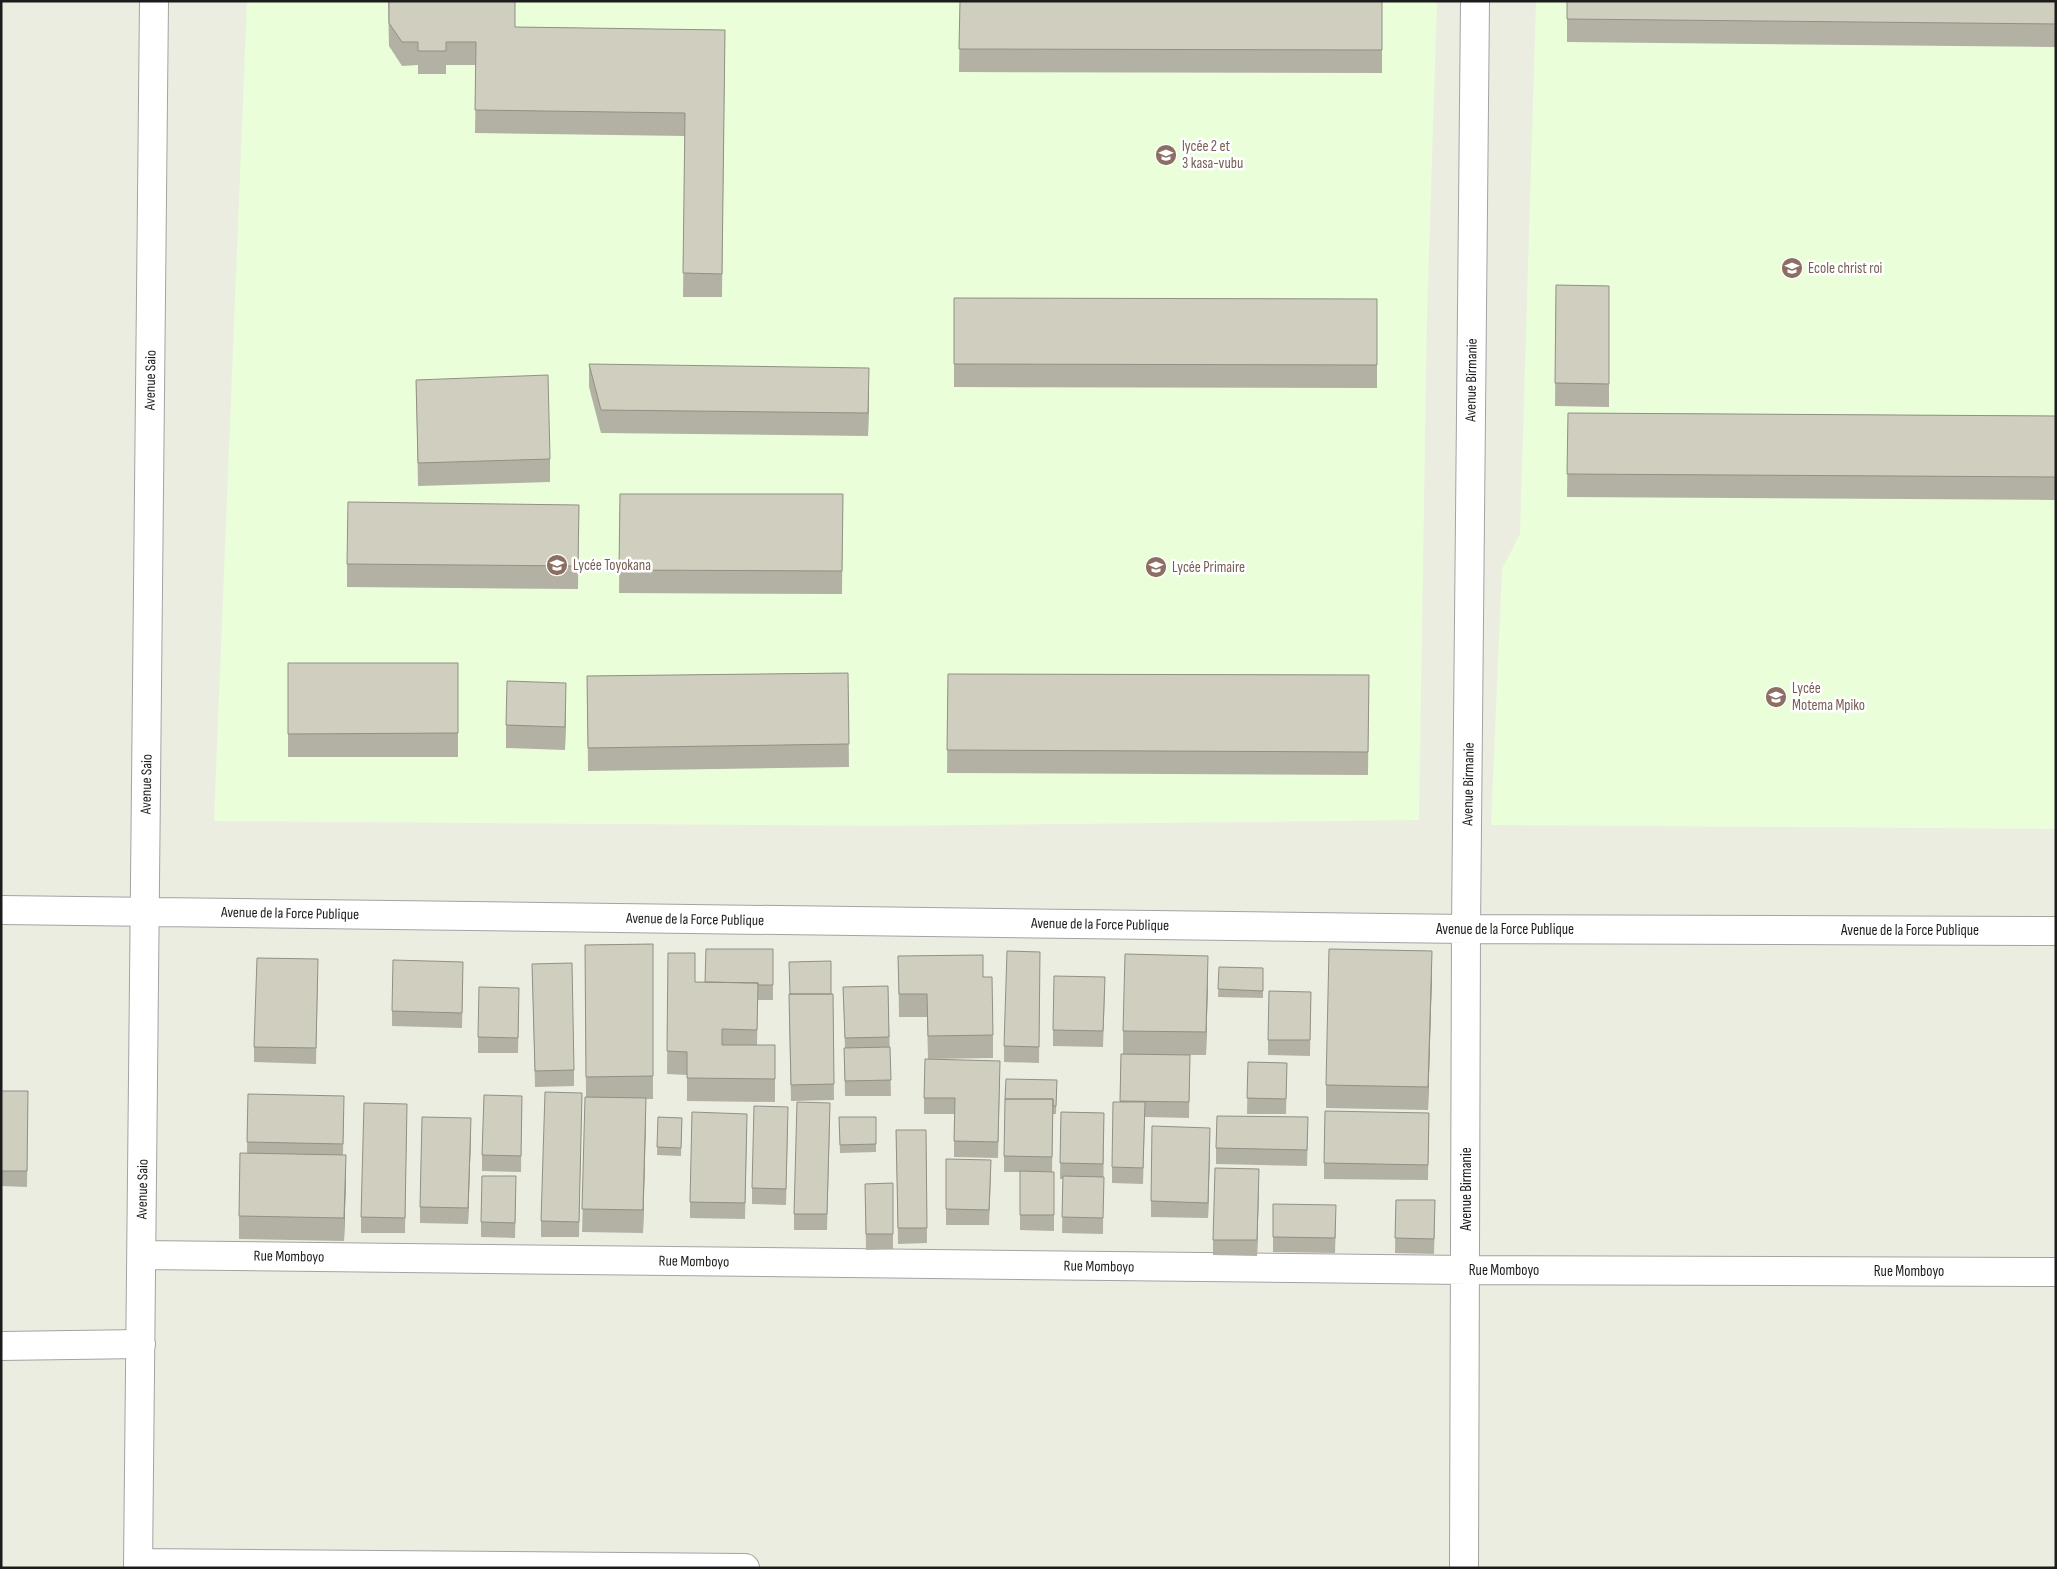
<svg xmlns="http://www.w3.org/2000/svg" width="2057" height="1569" font-family="'Sofia Sans Condensed',sans-serif">
<style>
.education{fill:#ebfeda}
.lines{fill:none;stroke-linecap:round;stroke-linejoin:round}
.minor-casing{stroke:#a3a3a3;stroke-width:30}
.minor{stroke:#fff;stroke-width:28}
.wall{fill:#b2b1a4}
.shaded-wall{fill:#919086}
.building{fill:#cfcebf;stroke:#919086}
.labels{text-anchor:middle;stroke-width:5;stroke-linejoin:round;paint-order:stroke}
.education-label{font-size:15px;fill:#785e54;stroke:#fff;text-anchor:start}
.street-label{font-size:15px;fill:#1c1c1c;stroke:#fff}
</style>
<rect width="100%" height="100%" fill="#ebede1"/>
<path class="education" d="M247 1H1437L1427 315 1419 820 883 826 214 821Z
M1536 1H2056V829L1491 825 1502 569 1520 534Z"/>
<g class="lines">
<g class="minor-casing">
<path id="minor" d="M1 910 1466 929 2056 931
M142 1255 1466 1270 2056 1272
M1 1346 141 1344
M138 1563 745 1568
M138 1568 154 1
M1464 1568 1466 929 1475 1"/>
</g>
<use href="#minor" class="minor"/>
</g>
<path class="wall" d="M388 1 515 27 725 30 722 297H683L685 136 475 133 476 65H446V74H418V65L402 66 389 46Z
M960 1H1382V73L959 72Z
M1567 1H2056V47L1567 42Z
M1556 285 1609 286V407L1555 406Z
M954 298 1377 299V388L954 387Z
M589 364 869 391 868 436 601 433 589 387Z
M416 380 550 459V482L418 486Z
M1568 413 2056 416V500L1567 497Z
M620 494H843L842 594 619 593Z
M579 505 578 589 347 587V564Z
M288 663H458V757H288Z
M848 673 849 767 588 771 587 676Z
M948 674 1369 675 1368 775 947 773Z
M566 706 565 750 506 748V725Z
M653 944V1099H646L643 1233 582 1232 586 1097 585 945Z
M773 949V1000H758L757 1045H775V1102L687 1101V1075L667 1074 668 953 695 982H705Z
M1040 952 1039 1063 1004 1062V1046Z
M898 956 983 977 993 1035V1058L928 1059 1000 1076 998 1158 954 1157V1114H924V1098L928 1059 927 1017H899Z
M532 964 574 1070V1086L535 1087Z
M1219 967 1263 968V998L1218 997Z
M1432 974 1428 1110 1326 1108V1085Z
M318 975 316 1064 254 1062V1047Z
M463 978 462 1028 392 1026V1011Z
M1208 979 1206 1055H1190L1189 1118 1145 1117 1143 1184 1112 1183V1167L1120 1102 1121 1054H1123V1031Z
M888 986 891 1096H845L844 1048H845L843 987Z
M1105 992 1103 1047 1053 1046V1030Z
M1311 992 1310 1056 1268 1055V1040Z
M831 994H833L834 1100 791 1101 789 1010Z
M519 1004 518 1053H478V1037Z
M1248 1062 1287 1063 1286 1114H1247Z
M1057 1080 1056 1114H1053L1052 1172H1054V1231L1020 1230V1172H1004V1156Z
M1 1091 28 1107 27 1187 1 1186Z
M582 1093 579 1237H541V1221Z
M248 1094 344 1112 343 1155 346 1178 344 1241 239 1239V1216L247 1153Z
M522 1096 521 1172 482 1171V1155Z
M407 1104 405 1233H361V1217Z
M1061 1112 1104 1113 1103 1234 1062 1233 1063 1179H1060Z
M1429 1113 1428 1180 1324 1179V1163Z
M658 1117 682 1118 681 1156 657 1155Z
M839 1117H876V1152L840 1153Z
M830 1119 827 1230H794V1214Z
M788 1122 786 1205 752 1204V1188Z
M747 1129 745 1219 690 1218V1202Z
M896 1130H926L927 1243 898 1244Z
M1308 1133 1307 1166 1216 1164V1148Z
M471 1134 468 1224 420 1223V1207Z
M1210 1143 1208 1218 1151 1217V1201Z
M946 1159 991 1176 989 1225H946Z
M893 1183V1249L866 1250 865 1184Z
M1259 1184 1257 1256 1213 1255V1240Z
M516 1192 515 1238 481 1237V1222Z
M1396 1200 1435 1216 1434 1254 1395 1253Z
M1273 1204 1336 1221 1335 1253 1273 1252Z"/>
<path class="shaded-wall" d="M869 368V391L868 436V413Z
M566 683V706L565 750V727Z
M1432 951V974L1428 1110V1087Z
M1208 956V979L1206 1055V1032Z
M646 1098V1122L643 1233V1210Z
M471 1118V1134L468 1224V1208Z
M1210 1128V1143L1208 1218V1203Z
M346 1155V1178L344 1241V1218Z
M1259 1169V1184L1257 1256V1240Z"/>
<path class="building" d="M389 1H515V27L725 30 722 274 683 273 685 113 475 110 476 42H446V51H418V42H402L389 23Z
M960 1H1382V50L959 49Z
M1567 1H2056V24L1567 19Z
M1556 285 1609 286V384L1555 383Z
M954 298 1377 299V365L954 364Z
M589 364 869 368 868 413 601 410Z
M548 375 550 459 418 463 416 380Z
M1568 413 2056 416V477L1567 474Z
M620 494H843L842 571 619 570Z
M348 502 579 505 578 566 347 564Z
M288 663H458V733L288 734Z
M848 673 849 744 588 748 587 676Z
M948 674 1369 675 1368 752 947 750Z
M507 681 566 683 565 727 506 725Z
M653 944V1076L586 1077 585 945Z
M706 949H773V985H758V983L705 982Z
M1329 949 1432 951 1428 1087 1326 1085Z
M1007 951 1040 952 1039 1047 1004 1046Z
M668 953H695V982L758 983 757 1030 722 1029V1045H775V1079L687 1078V1052L667 1051Z
M1125 954 1208 956 1206 1032 1123 1031Z
M983 955V977H992L993 1035 928 1036 927 994H899L898 956Z
M257 958 318 959 316 1048 254 1047Z
M393 960 463 962 462 1013 392 1011Z
M831 961V994H790L789 962Z
M572 963 574 1070 535 1071 532 964Z
M1219 967 1263 968V991L1218 989Z
M1054 976 1105 977 1103 1031 1053 1030Z
M888 986 889 1037 845 1038 843 987Z
M479 987 519 988 518 1038 478 1037Z
M1269 991 1311 992 1310 1040H1268Z
M789 994H833L834 1084 791 1085Z
M890 1047 891 1080 845 1081 844 1048Z
M1121 1054 1190 1055 1189 1102 1120 1101Z
M925 1059 1000 1061 998 1142 954 1141 955 1098H924Z
M1248 1062 1287 1063 1286 1099 1247 1098Z
M1006 1079 1057 1080 1056 1106H1053V1099H1005Z
M1 1091H28L27 1171H1Z
M545 1092 582 1093 579 1222 541 1221Z
M248 1094 344 1096 343 1144 247 1142Z
M484 1095 522 1096 521 1156 482 1155Z
M585 1097 646 1098 643 1210 582 1209Z
M1005 1099H1053L1052 1157 1004 1156Z
M797 1102 830 1103 827 1214H794Z
M1113 1102H1145L1143 1168 1112 1167Z
M364 1103 407 1104 405 1218 361 1217Z
M754 1106 788 1107 786 1189 752 1188Z
M1325 1111 1429 1113 1428 1165 1324 1163Z
M692 1112 747 1114 745 1203 690 1202Z
M1061 1112 1104 1113 1103 1164 1060 1163Z
M1217 1116 1308 1117 1307 1150 1216 1148Z
M422 1117 471 1118 468 1208 420 1207Z
M658 1117 682 1118 681 1148 657 1147Z
M839 1117H876V1144L840 1145Z
M1152 1126 1210 1128 1208 1203 1151 1201Z
M896 1130H926L927 1228H898Z
M240 1153 346 1155 344 1218 239 1216Z
M946 1159 991 1160 989 1210 946 1209Z
M1215 1168 1259 1169 1257 1240H1213Z
M1020 1171 1054 1172V1215H1020Z
M482 1176H516L515 1223 481 1222Z
M1063 1176 1104 1177 1103 1218 1062 1217Z
M893 1183V1234H866L865 1184Z
M1396 1200H1435L1434 1239 1395 1238Z
M1273 1204 1336 1205 1335 1238 1273 1237Z"/>
<defs>
<g id="school-disc" transform="scale(1.125)"><circle r="9.5" fill="#8d6e63" stroke="#fff"/><path d="M0-5L7-2L0 1L-7-2ZM-4 1L0 2.5L4 1V4Q0 6-4 4Z" fill="#fff"/></g>
</defs>
<g fill-rule="evenodd">
<use href="#school-disc" x="1166" y="155"/>
<use href="#school-disc" x="1792" y="268"/>
<use href="#school-disc" x="557" y="565"/>
<use href="#school-disc" x="1156" y="567"/>
<use href="#school-disc" x="1776" y="697"/>
</g>
<g class="labels">
<g class="education-label">
<text x="1182" y="151">lycée 2 et<tspan x="1182" dy="17">3 kasa-vubu</tspan></text>
<text x="1808" y="273">Ecole christ roi</text>
<text x="573" y="570">Lycée Toyokana</text>
<text x="1172" y="572">Lycée Primaire</text>
<text x="1792" y="693">Lycée<tspan x="1792" dy="17">Motema Mpiko</tspan></text>
</g>
<g class="street-label">
<text transform="translate(150 380) rotate(-89)" y="5">Avenue Saio</text>
<text transform="translate(1471 380) rotate(-89)" y="5">Avenue Birmanie</text>
<text transform="translate(146 784) rotate(-89)" y="5">Avenue Saio</text>
<text transform="translate(1468 784) rotate(-89)" y="5">Avenue Birmanie</text>
<text transform="translate(290 913) rotate(1)" y="5">Avenue de la Force Publique</text>
<text transform="translate(695 919) rotate(1)" y="5">Avenue de la Force Publique</text>
<text transform="translate(1100 924) rotate(1)" y="5">Avenue de la Force Publique</text>
<text x="1505" y="934">Avenue de la Force Publique</text>
<text x="1910" y="935">Avenue de la Force Publique</text>
<text transform="translate(142 1189) rotate(-89)" y="5">Avenue Saio</text>
<text transform="translate(1466 1189) rotate(-90)" y="5">Avenue Birmanie</text>
<text transform="translate(289 1256) rotate(1)" y="5">Rue Momboyo</text>
<text transform="translate(694 1261) rotate(1)" y="5">Rue Momboyo</text>
<text transform="translate(1099 1266) rotate(1)" y="5">Rue Momboyo</text>
<text x="1504" y="1275">Rue Momboyo</text>
<text x="1909" y="1276">Rue Momboyo</text>
</g>
</g>
<rect width="2057" height="1569" fill="none" stroke="#1c1c1c" stroke-width="5"/>
</svg>
